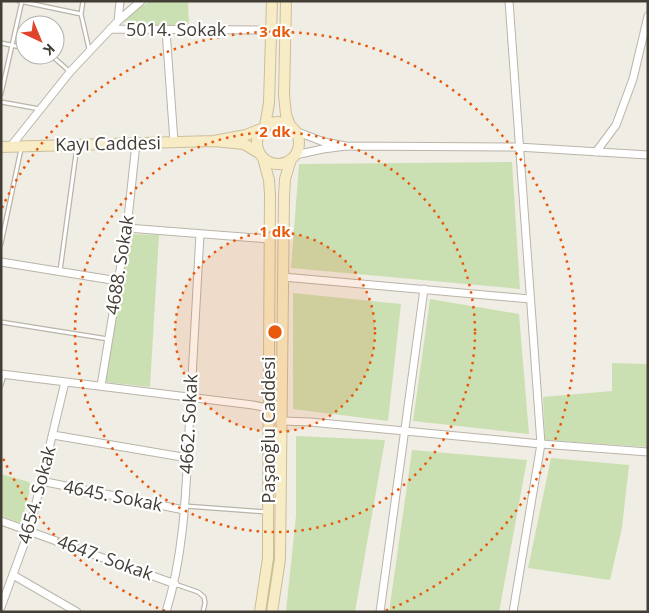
<svg xmlns="http://www.w3.org/2000/svg" width="649" height="613" font-family="'Open Sans',sans-serif">
<style>
.green{fill:#cbe0b2}
.lines{fill:none;stroke-linecap:round;stroke-linejoin:round}
.lane-casing{stroke:#bab4a9;stroke-width:5.5}
.street-casing{stroke:#bab4a9;stroke-width:9}
.secondary-casing{stroke:#cbbe99;stroke-width:12}
.lane{stroke:#fff;stroke-width:3}
.street{stroke:#fff;stroke-width:7}
.secondary{stroke:#f8ecc7;stroke-width:10}
.ring{fill:none;stroke:#e8590c;stroke-width:2.5;stroke-dasharray:2.5 5}
.labels{text-anchor:middle;stroke-width:4.5;stroke-linejoin:round;paint-order:stroke}
.street-label{font-size:18px;fill:#423d35;stroke:#fff}
.centre{fill:#e8590c;stroke:#fff;stroke-width:2.5}
.ring-label{font-size:15px;text-anchor:middle;font-weight:bold;fill:#e8590c;stroke:#fff;stroke-width:4.5;stroke-linejoin:round;paint-order:stroke}
</style>
<rect width="100%" height="100%" fill="#f0ede5"/>
<path class="green" d="M150 1H188L189 27 134 28 124 21 136 10Z
M512 162 520 289 291 268 299 164Z
M130 234 159 235 150 387 105 382Z
M293 293 401 304 388 421 293 409Z
M430 299 519 314 529 434 413 421Z
M612 363 648 364V447L545 440 543 397 612 391Z
M296 436 385 440 355 612 286 611 296 516Z
M412 450 527 460 499 612H389Z
M551 458 629 465 622 528 610 580 528 568Z
M1 474 29 482 31 486 21 523 1 516Z"/>
<g class="lines">
<g class="lane-casing">
<path id="lane" d="M19 1 81 14
M83 1 81 14 89 49
M1 43 25 48
M51 55 69 71
M1 94 22 1
M1 102 40 109
M1 244 21 149
M60 271 77 146
M1 322 108 339
M1 385 4 375
M185 506 266 512
M175 584 198 592 204 597 205 603 203 612"/>
</g>
<g class="street-casing">
<path id="street" d="M118 21 120 1
M110 29 271 30
M166 30 174 142
M11 146 70 72 118 21 141 1
M346 146 518 147 648 155
M596 152 616 125 633 79 648 16
M295 155 323 149 346 146 324 142 295 131
M127 228 269 239
M1 262 118 281
M283 277 530 299
M1 374 253 405 282 411
M101 386 127 228 136 143
M282 421 310 422 541 444 509 1
M53 435 188 458
M41 481 184 510
M1 521 175 584
M13 575 77 612
M1 607 30 528 65 382
M166 612C184 554 186 492 189 431 193 365 196 299 200 234
M380 612 424 289
M513 612 541 444 648 452"/>
</g>
<g class="secondary-casing">
<path id="secondary" d="M286 1 284 95 286 115 290 125
M257 143a21 21 0 1 1 42 0a21 21 0 1 1-42 0Z
M265 126 269 103 272 1
M1 147 214 141
M259 153 244 144 214 141 246 135 261 129
M260 612 268 558V533L270 194 269 180 263 158
M272 612 280 559 284 197 285 179 291 159"/>
</g>
<use href="#lane" class="lane"/>
<use href="#street" class="street"/>
<use href="#secondary" class="secondary"/>
</g>
<circle cx="275" cy="332" r="100" fill="#e8590c" fill-opacity=".12"/>
<g class="ring">
<circle cx="275" cy="332" r="100"/>
<circle cx="275" cy="332" r="200"/>
<path d="M165 611A300 300 0 0 1 2 456M2 208A300 300 0 1 1 385 611"/>
</g>
<g class="labels">
<g class="street-label">
<text x="176" y="36">5014. Sokak</text>
<text transform="translate(108 144) rotate(-1)" y="6">Kayı Caddesi</text>
<text transform="translate(120 265) rotate(-81)" y="6">4688. Sokak</text>
<text transform="translate(189 424) rotate(-87)" y="6">4662. Sokak</text>
<text transform="translate(269 430) rotate(-90)" y="6">Paşaoğlu Caddesi</text>
<text transform="translate(37 495) rotate(-75)" y="6">4654. Sokak</text>
<text transform="translate(113 496) rotate(11)" y="6">4645. Sokak</text>
<text transform="translate(105 558) rotate(20)" y="6">4647. Sokak</text>
</g>
</g>
<circle cx="275" cy="332" r="8" class="centre"/>
<g class="ring-label">
<text x="275" y="37">3 dk</text>
<text x="275" y="137">2 dk</text>
<text x="275" y="237">1 dk</text>
</g>
<rect width="649" height="613" fill="none" stroke="#423d35" stroke-width="5"/>
<g transform="translate(40 40) rotate(136)"><circle r="24" fill="#ffffff" stroke="#b3b1ae"/>
<path d="M0-4L9 19L0 12L-9 19Z" fill="#e0452c"/>
<text y="-8" font-size="14" font-weight="bold" text-anchor="middle" fill="#423d35">K</text>
</g>
</svg>
